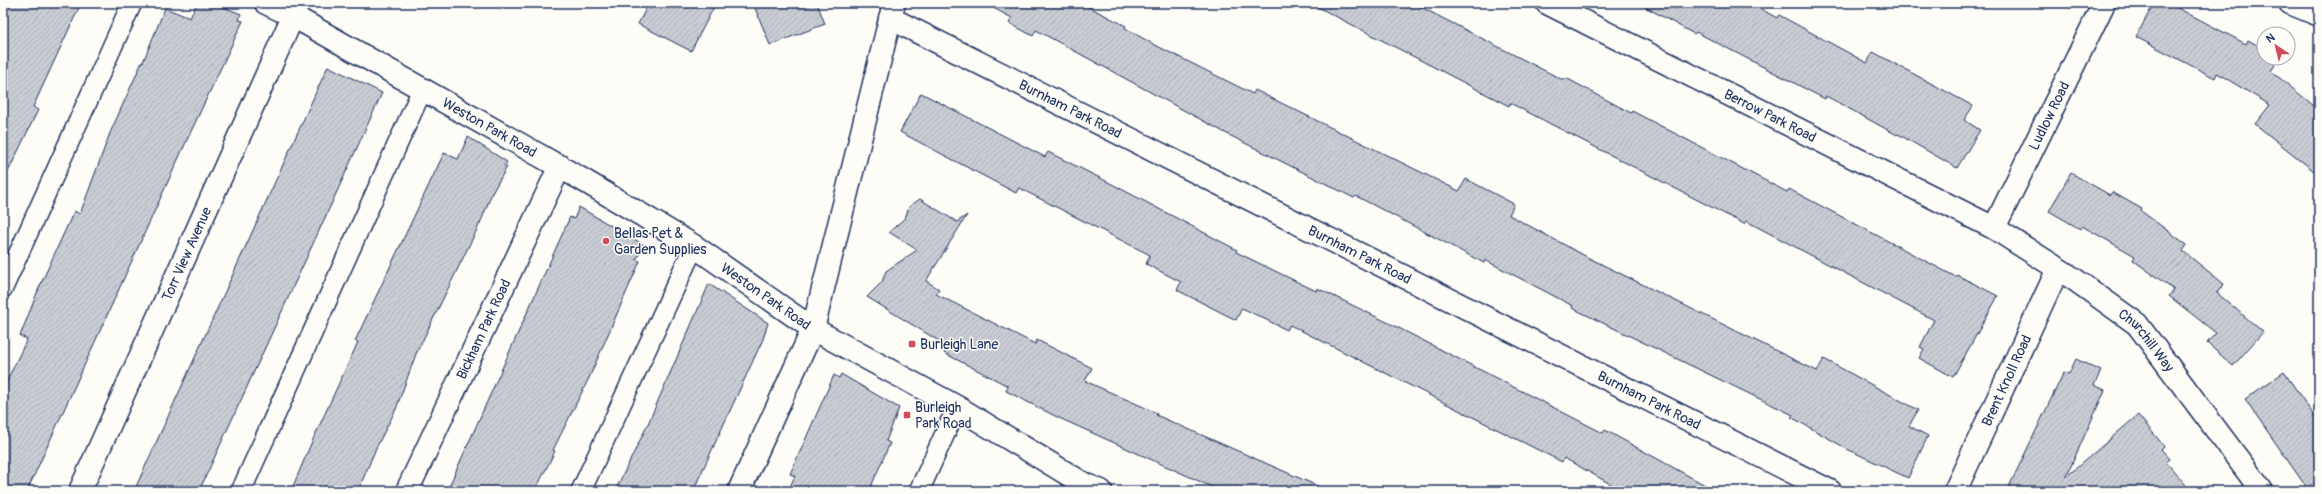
<svg xmlns="http://www.w3.org/2000/svg" width="2322" height="494" font-family="Pangolin,sans-serif">
<style>
.building{fill:url(#building-hatch);stroke:#1b2f5e}
.lines{fill:none;stroke-linecap:round;stroke-linejoin:round}
.lane-casing{stroke:#1b2f5e;stroke-width:22}
.street-casing{stroke:#1b2f5e;stroke-width:25}
.secondary-casing{stroke:#1b2f5e;stroke-width:25}
.lane{stroke:#fdfcf7;stroke-width:19}
.street{stroke:#fdfcf7;stroke-width:22}
.secondary{stroke:#fdfcf7;stroke-width:22}
.poi-dot{fill:#d1495b;stroke:#fdfcf7;stroke-width:1.5}
.labels{text-anchor:middle;stroke-width:3;stroke-linejoin:round;paint-order:stroke}
.street-label{font-size:14px;fill:#1b2f5e;stroke:#fdfcf7}
.poi-label{font-size:14px;fill:#1b2f5e;stroke:#fdfcf7;text-anchor:start}
</style>
<defs>
<pattern id="building-hatch" width="6" height="6" patternUnits="userSpaceOnUse"><rect width="6" height="6" fill="#c9ccd3"/><path d="M-1 1l2-2M0 6l6-6M5 7l2-2" fill="none" stroke="#acb0b8"/></pattern>
</defs>
<rect width="100%" height="100%" fill="#fdfcf7"/>
<filter id="ink" filterUnits="userSpaceOnUse"><feTurbulence type="fractalNoise" baseFrequency=".025" numOctaves="2"/><feDisplacementMap in="SourceGraphic" scale="8" xChannelSelector="R" yChannelSelector="G"/><feConvolveMatrix kernelMatrix="1 2 1 2 8 2 1 2 1" color-interpolation-filters="sRGB"/></filter>
<g filter="url(#ink)">
<path class="building" d="M3 3H81L33 107 38 110 3 182Z
M197 3H213L241 14 239 20 243 21 186 142 27 491H3V389L27 339 20 336 39 288 74 211 80 214 110 133 142 62H143L165 8 190 18Z
M649 3H716L691 51 638 24Z
M753 3H817L825 24 770 45Z
M984 3H1081L1126 26 1125 28 1153 44 1253 94 1255 90 1459 191 1466 179 1514 204 1509 215 1589 258 1817 371 1824 359 1918 410 1909 426 1928 436 1908 478 1849 450 1791 417 1793 415 1572 308 1573 306 1485 260 1484 263 1356 196 1354 198 1231 136 1036 30 1033 36 1009 23 1012 18Z
M1310 3H1413L1561 79H1568L1631 113 1632 111 1787 192 1789 189 1956 277 1957 275 1998 296 1953 377 1919 358 1924 349 1920 347 1934 320 1746 221 1744 224 1510 103 1509 106Z
M1638 3H1750L1777 18 1779 15 1867 63 1873 52 1973 106 1964 120 1980 130 1957 168 1898 134 1897 135 1826 96 1825 99 1696 32 1694 34Z
M2154 3H2168L2246 44 2248 40 2264 49V58L2279 59 2271 71 2319 110V175L2255 124 2270 105 2217 73 2215 78 2136 37Z
M328 66 382 93 329 209 199 491H134Z
M921 93 1045 157 1048 152 1106 181 1237 250 1236 252 1316 291 1317 288 1389 323 1603 433 1605 430 1716 491H1623L1564 458 1562 462 1290 325 1287 330 1242 308 1236 320 1177 290 1181 282 1146 264 1150 255 1019 188 1016 193 900 132Z
M468 137 507 162 504 166 507 167 492 193 482 219 416 354 396 409 376 448 358 491H291L310 446 358 342 355 341 444 153 458 159Z
M2071 173 2110 195 2112 192 2142 209 2141 211 2187 245 2183 251 2224 284 2217 293 2263 332 2233 366 2207 343 2216 333 2169 296 2174 290 2133 260 2135 256 2082 226 2080 229 2049 211Z
M920 199 957 222 967 215 926 281 939 289 936 294 1035 344 1037 340 1092 368 1085 381 1157 413 1156 415 1329 491H1221L1057 417 1006 391 1008 386 944 353 947 346 867 297 882 282 886 271 917 250 889 232 905 218 909 207Z
M579 207 644 245 636 260 640 261 589 378 553 450 555 451 535 491H447L570 217 574 219Z
M709 284 768 323 763 339 693 491H615L647 426Z
M2076 359 2101 371 2094 385 2105 390 2066 477 2138 415 2164 446 2161 449 2170 459 2166 462 2191 491H2007L2064 372 2069 374Z
M2284 372 2319 423V491H2309L2245 399Z
M841 374 899 408 886 441 890 443 869 491H788L795 476 790 474 834 375 839 378Z"/>
<g class="lines">
<g class="lane-casing">
<path id="lane" d="M3 288 132 3
M241 491 422 90
M581 491 694 246
M919 491 957 407"/>
</g>
<g class="street-casing">
<g id="street">
<path id="s1" d="M1547 3 1994 228 2074 279 2137 324 2262 491"/>
<path d="M2290 3 2319 15"/>
<path id="s2" d="M890 18 1830 491"/>
<path id="s3" d="M1994 228 2104 3"/>
<path id="s4" d="M80 491 293 16"/>
<path id="s5" d="M407 491 560 166"/>
<path d="M739 491 813 329 894 3"/>
<path id="s6" d="M1955 491 2058 269"/>
</g>
</g>
<g class="secondary-casing">
<g id="secondary">
<path id="s7" d="M266 3 293 16 583 180 694 246 813 329 957 407 1084 484 1101 491"/>
</g>
</g>
<use href="#lane" class="lane"/>
<use href="#street" class="street"/>
<use href="#secondary" class="secondary"/>
</g>
</g>
<g class="poi-dot">
<circle cx="606" cy="241" r="4"/>
<rect x="908" y="340" width="8" height="8" rx="2"/>
<rect x="903" y="411" width="8" height="8" rx="2"/>
</g>
<g class="labels">
<g class="street-label">
<text dy="5" stroke="none"><textPath href="#s2" startOffset="202">Burnham Park Road</textPath></text>
<text dy="5" stroke="none"><textPath href="#s1" startOffset="250">Berrow Park Road</textPath></text>
<text dy="5" stroke="none"><textPath href="#s3" startOffset="125">Ludlow Road</textPath></text>
<text dy="5" stroke="none"><textPath href="#s7" startOffset="256">Weston Park Road</textPath></text>
<text dy="5" stroke="none"><textPath href="#s4" startOffset="260">Torr View Avenue</textPath></text>
<text dy="5" stroke="none"><textPath href="#s2" startOffset="526">Burnham Park Road</textPath></text>
<text dy="5" stroke="none"><textPath href="#s7" startOffset="580">Weston Park Road</textPath></text>
<text dy="5" stroke="none"><textPath href="#s5" startOffset="179">Bickham Park Road</textPath></text>
<text dy="5" stroke="none"><textPath href="#s1" startOffset="691">Churchill Way</textPath></text>
<text dy="5" stroke="none"><textPath href="#s6" startOffset="122">Brent Knoll Road</textPath></text>
<text dy="5" stroke="none"><textPath href="#s2" startOffset="850">Burnham Park Road</textPath></text>
</g>
<g class="poi-label">
<text x="614" y="238">Bellas Pet &amp;<tspan x="614" dy="16">Garden Supplies</tspan></text>
<text x="920" y="349">Burleigh Lane</text>
<text x="915" y="412">Burleigh<tspan x="915" dy="16">Park Road</tspan></text>
</g>
</g>
<rect width="2322" height="494" fill="none" stroke="#fdfcf7" stroke-width="16"/>
<rect x="8" y="8" width="2306" height="478" fill="none" stroke="#1b2f5e" stroke-width="1.5" filter="url(#ink)"/>
<g transform="translate(2276 46) rotate(325)"><circle r="19" fill="#fdfcf7" stroke="#a3aaba"/>
<path d="M0-3L7 15L0 10L-7 15Z" fill="#d1495b"/>
<text y="-6" font-size="11" font-weight="bold" text-anchor="middle" fill="#1b2f5e">N</text>
</g>
</svg>
